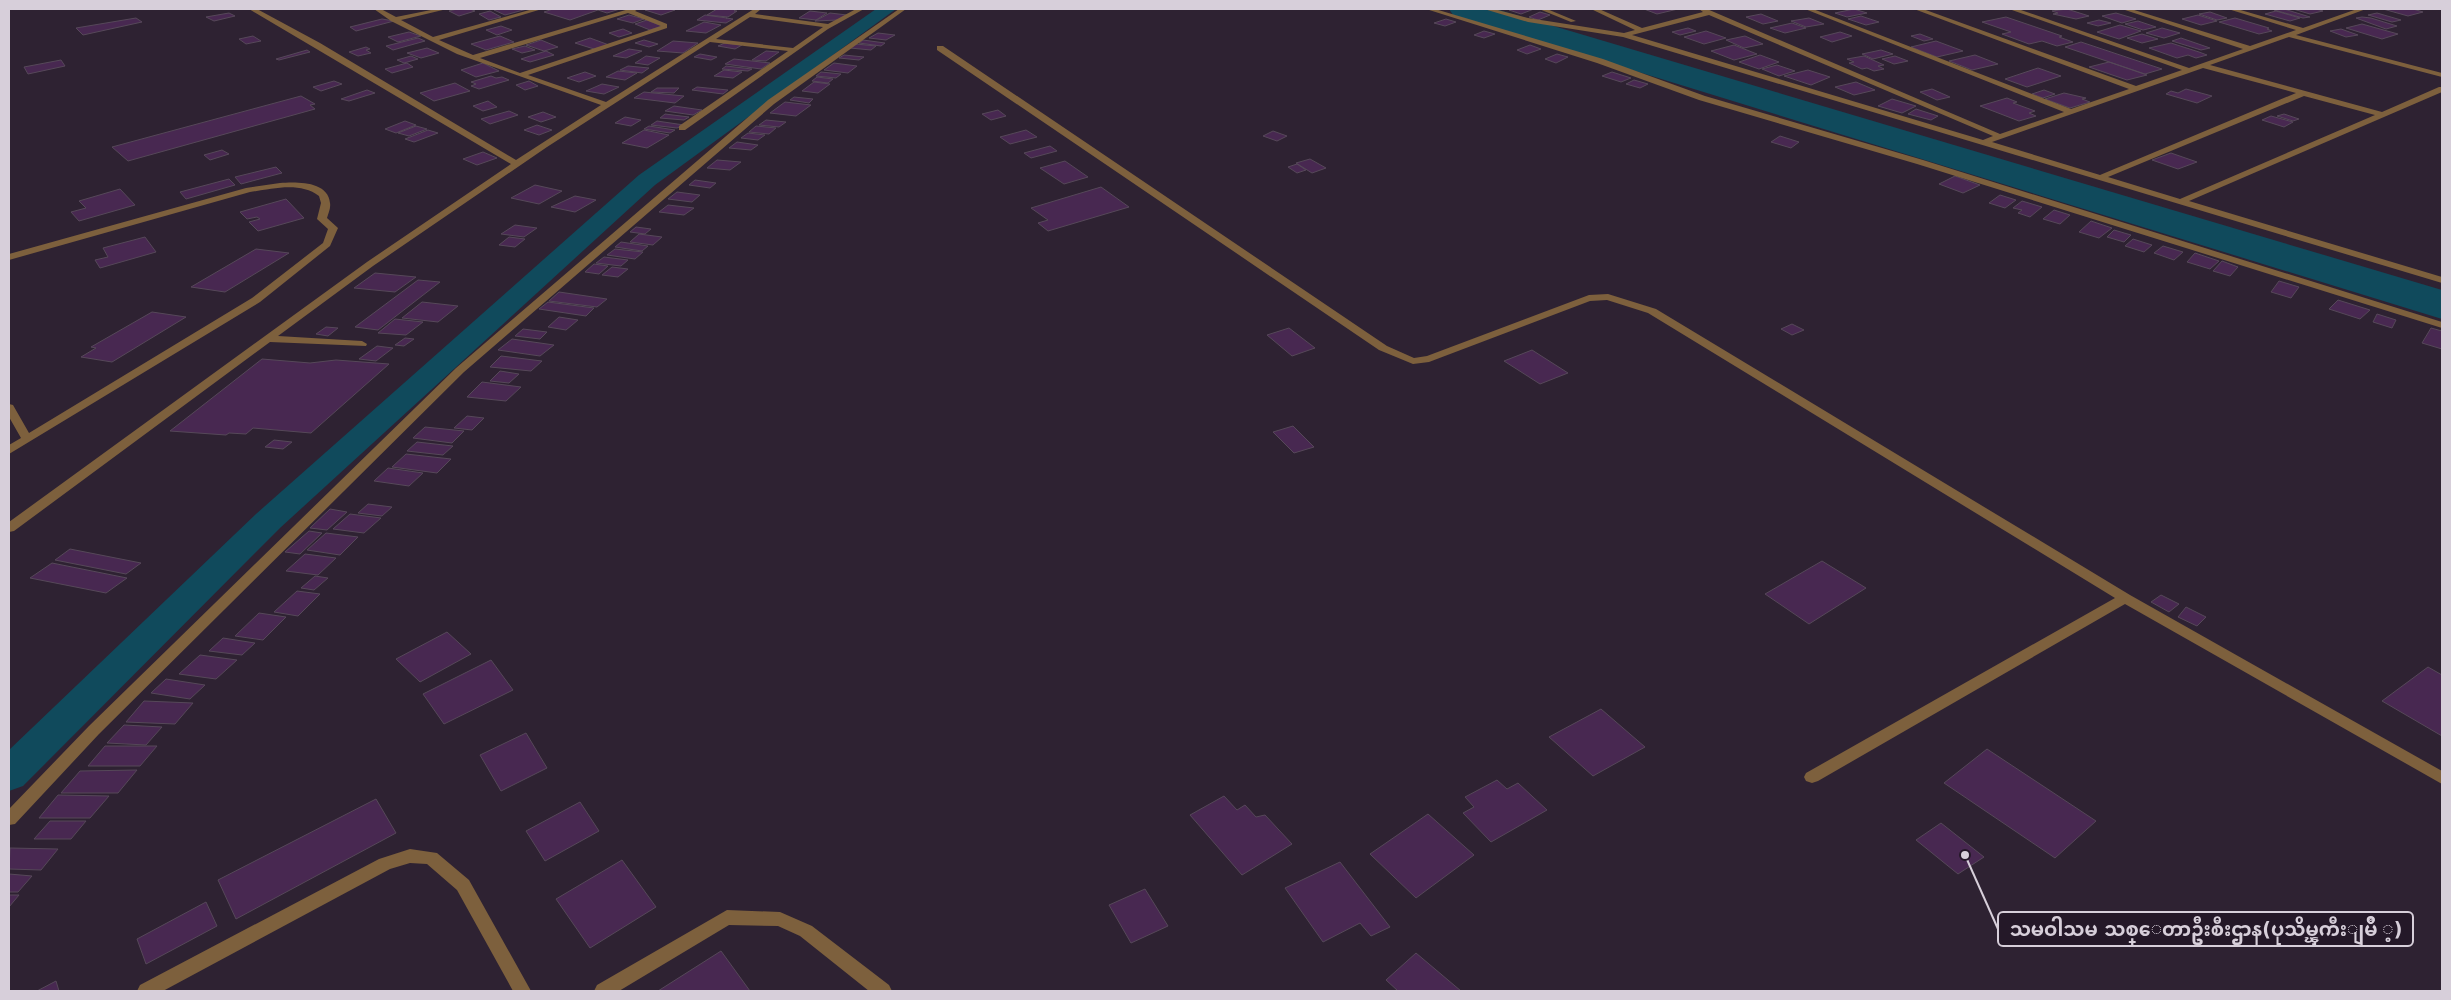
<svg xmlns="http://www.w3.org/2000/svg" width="2451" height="1000" font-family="'DejaVu Sans','Noto Sans Myanmar',sans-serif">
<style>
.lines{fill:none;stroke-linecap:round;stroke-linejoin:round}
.canal{fill:#104a5c;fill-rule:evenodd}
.river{fill:#104a5c;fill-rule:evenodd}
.building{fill:#482851;stroke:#564859}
.minor{fill:#7d603d;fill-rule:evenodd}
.leader{fill:none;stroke:#d7cfda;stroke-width:2}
.callout-dot{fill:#d7cfda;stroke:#241828;stroke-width:2}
.callout{fill:#241828;stroke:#d7cfda;stroke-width:2}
.callout-label{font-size:19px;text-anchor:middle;font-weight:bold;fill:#d7cfda}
</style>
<rect width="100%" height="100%" fill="#2e2232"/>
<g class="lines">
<path class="canal" d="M876 9H896L655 185 280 528 23 786 9 791V750L256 514 639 175Z"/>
<path class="river" d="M1449 9H1496L2442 290V319L1453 15Z"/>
</g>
<path class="building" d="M457 9H470L475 11 459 16 449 11Z
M499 9H527L505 15 494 10Z
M553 9H620L607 13 598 10 570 20 544 12Z
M650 9H670L675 10 661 15 645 10Z
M717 9H737L734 11H737L728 17 707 15Z
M1514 9H1534L1521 14 1509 10Z
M1644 9H1678L1657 14Z
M1854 9 1867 13 1847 17 1835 13Z
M2067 9 2089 16 2076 19 2053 14 2058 13 2052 11Z
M2284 9 2310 17 2303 18 2274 10Z
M2293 9H2316L2323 11 2310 14Z
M2383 9H2413L2423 12 2408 16Z
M490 11 501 17 489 20 479 14Z
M810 11 827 13 816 20 799 18Z
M2276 11 2300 18 2290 21 2265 14Z
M1540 12 1550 15 1538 20 1529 17Z
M2210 12 2227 18 2217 20 2199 14Z
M229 13 235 16 214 21 206 17Z
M830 13 847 15 838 20 815 21Z
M2116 13 2136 19 2122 23 2102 16Z
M2377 13 2401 20 2392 22 2368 15Z
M1761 14 1778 21 1763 24 1746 17Z
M629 15 644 19 633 23 617 19Z
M705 15 727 18H726L733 19 726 23 697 20Z
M2198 15 2217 21 2201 25 2182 19Z
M1861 16 1879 22 1866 25 1848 19Z
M2006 17 2062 36 2059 37 2073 42 2057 46 2042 41 2029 44 2002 34 2011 32 1982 22Z
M2362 17 2371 18 2397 26 2386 29 2356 18Z
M136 18 142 22 83 35 76 28Z
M1809 18 1824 24 1806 27 1791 21Z
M2235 18 2269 28 2267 29 2272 31 2259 34 2219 22Z
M382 19 394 21 356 31 350 27Z
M1446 19 1456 22 1445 26 1434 23Z
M647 20 662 26 650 30 635 24Z
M2099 20 2111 23 2098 26 2087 23Z
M2138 21 2156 27 2143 30 2125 24Z
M704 22 721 25 706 33 686 31Z
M1792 23 1806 28 1785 33 1770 28Z
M2362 24 2398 34 2382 39 2346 28Z
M2120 25 2141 31 2119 39 2097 32Z
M501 26 512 30 497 35 486 30Z
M1688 28 1696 31 1680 35 1672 32Z
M2162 28 2180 33 2164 38 2146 33Z
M623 29 632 33 619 37 609 33Z
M2341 29 2358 35 2346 37 2330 31Z
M1484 31 1495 34 1484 38 1474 35Z
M1706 31 1726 38 1704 44 1684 37Z
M409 32 421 36 398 42 388 37Z
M1840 32 1852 36 1832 42 1820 37Z
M878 33 895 35 886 40 869 38Z
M1920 34 1933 39 1924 41 1911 36Z
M2142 34 2158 39 2142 43 2127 38Z
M253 36 261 41 246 44 239 39Z
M500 36 514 42 486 50 471 44Z
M1745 36 1763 44 1744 48 1726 40Z
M418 38 425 41 393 50 386 46Z
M590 38 609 45 594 49 575 43Z
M2181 38 2210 48 2201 50 2172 41Z
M541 40 558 47 544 51 526 45Z
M644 40 658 44 649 47 635 43Z
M863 40 885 43 881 46 859 43Z
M673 41 698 43 683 53 657 51Z
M1936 41 1963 51 1937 57 1911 47Z
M2081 42 2162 69 2145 74 2065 47Z
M725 43 742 45 735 49 718 46Z
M2171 43 2199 52 2207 55 2196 58 2188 55 2177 58 2149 48Z
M856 44 876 46 871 50 850 48Z
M1530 45 1541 49 1527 54 1517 50Z
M1734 45 1757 54 1734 60 1711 51Z
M525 46 535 50 522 53 512 49Z
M366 47 370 49 366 50 371 53 358 56 349 52Z
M427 48 439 53 421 58 407 53Z
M629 49 642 51 626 58 613 56Z
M307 50 310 52 279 60 276 59Z
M1881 50 1893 54 1873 59 1862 54Z
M546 51 554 55 530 62 521 59Z
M766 51 779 52 766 61 752 60Z
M700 54 717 57 711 60 694 57Z
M1557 54 1568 57 1556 63 1545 59Z
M844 55 864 57 859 60 839 58Z
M1760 55 1779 62 1759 69 1739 62Z
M1975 55 1998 64 1972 70 1949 61Z
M411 56 418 59 404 63 397 60Z
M646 56 660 58 648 65 635 63Z
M1864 56 1884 65 1878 66 1884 69 1874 71 1867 68 1862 69 1849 63 1854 62 1847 59Z
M1895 56 1908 61 1894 64 1882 59Z
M734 59 770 63 761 69 725 64Z
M61 60 65 66 28 74 24 67Z
M2109 62 2147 75 2127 80 2089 67Z
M407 63 413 67 392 73 385 69Z
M483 63 499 71 476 77 461 70Z
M834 63 857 66 848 73 824 70Z
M1777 65 1795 71 1779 76 1762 69Z
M628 66 649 68 642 73 620 70Z
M726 66 752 69 748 71 722 69Z
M2038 68 2061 76 2027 87 2005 79Z
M724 70 742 72 733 78 714 76Z
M1808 70 1830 77 1811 85 1784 76Z
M618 71 637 73 625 80 606 77Z
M585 72 596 76 579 82 567 78Z
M821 72 841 74 836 78 816 76Z
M1612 72 1631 78 1621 82 1602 76Z
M491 76 496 78 502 77 509 80 479 89 471 86 476 84 471 82Z
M817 77 833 79 828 83 812 81Z
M1634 80 1648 84 1640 88 1626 84Z
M334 81 342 84 321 91 313 87Z
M529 81 538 86 525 90 516 85Z
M814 82 830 84 818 93 802 91Z
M1856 82 1875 90 1854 95 1835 87Z
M455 83 470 91 434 101 420 93Z
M602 84 619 87 604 94 586 91Z
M697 87 728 90 723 94 692 90Z
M657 88H679L674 93 651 92Z
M1932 89 1950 97 1937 100 1920 92Z
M2186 89 2212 96 2197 103 2166 94 2171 91 2178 93Z
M367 90 375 93 349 101 341 99Z
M2044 90 2055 94 2043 98 2032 94Z
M644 92 684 96 675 103 634 98Z
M2064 93 2086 98 2082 99 2090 102 2070 108 2045 99Z
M301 96 315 104 310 105 315 109 128 161 112 147Z
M794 97 813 99 809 103 790 100Z
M2007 98 2017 102 2013 103 2035 111 2029 113 2036 116 2019 121 1980 106Z
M1892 99 1916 106 1902 113 1878 106Z
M488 101 497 107 483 111 473 106Z
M785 102 811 105 796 116 770 113Z
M674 106 702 110 693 115 665 111Z
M1916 109 1938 116 1931 120 1908 114Z
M998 110 1006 116 991 120 982 114Z
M509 111 518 115 490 124 481 119Z
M543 112 556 117 541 122 528 117Z
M665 114 689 117 684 120 660 118Z
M2284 114 2299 119 2293 121 2277 116Z
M2271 116 2293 122 2284 127 2262 120Z
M625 117 641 120 631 126 615 123Z
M766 120 786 122 779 127 759 125Z
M405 121 416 125 396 133 385 129Z
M657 121 684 125 677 128 651 125Z
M537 125 552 130 539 135 524 130Z
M416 126 427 129 409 136 398 133Z
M649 126 675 130 670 133 644 129Z
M756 126 776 128 769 134 749 132Z
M428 130 438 133 414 142 405 139Z
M644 130 669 135 647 148 622 143Z
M1026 130 1037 137 1010 144 1000 137Z
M1273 131 1287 136 1277 141 1263 136Z
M748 133 765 135 758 140 741 138Z
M1780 136 1799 142 1791 148 1771 142Z
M737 142 758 145 751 150 729 148Z
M1050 146 1057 151 1031 158 1024 153Z
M222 150 229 154 210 160 204 155Z
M483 152 497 158 477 165 463 159Z
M2171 153 2197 162 2178 169 2152 160Z
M1310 159 1326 168 1312 173 1296 163Z
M717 160 741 162 730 170 707 168Z
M1065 161 1088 177 1064 184 1040 168Z
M1297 164 1306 170 1297 173 1288 167Z
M276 167 282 173 241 184 235 177Z
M1955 176 1980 185 1963 193 1939 184Z
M229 179 235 185 186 199 180 192Z
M695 180 716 183 710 188 689 185Z
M535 185 562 191 539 204 511 198Z
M1101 187 1129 207 1048 231 1038 223 1048 220 1031 208Z
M120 189 135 205 79 221 71 212 86 208 79 201Z
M677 192 700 195 692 202 668 199Z
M2000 195 2016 200 2005 208 1989 203Z
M575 196 596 200 575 212 551 207Z
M286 199 304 218 258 231 249 222 260 219 257 217 247 219 240 212Z
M2022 201 2042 207 2030 217 2018 213 2022 210 2013 208Z
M668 205 694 208 684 215 659 212Z
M2054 210 2070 215 2060 224 2043 219Z
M2091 221 2112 228 2099 238 2079 232Z
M515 225 537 228 524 237 501 234Z
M636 227 651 229 645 234 630 232Z
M2114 230 2131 235 2124 242 2107 237Z
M639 234 662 237 653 245 630 242Z
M145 237 156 252 100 268 95 260 108 257 103 248Z
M509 237 525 239 515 247 499 245Z
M2133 239 2152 245 2144 252 2125 246Z
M621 242 648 246 642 251 615 247Z
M2163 246 2183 252 2174 260 2154 253Z
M256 249 289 253 225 292 191 287Z
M615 249 643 252 635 259 607 255Z
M2195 253 2219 261 2210 269 2187 262Z
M604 257 628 260 621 266 596 263Z
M2222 261 2238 267 2230 276 2213 271Z
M594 264 608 266 599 274 585 272Z
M612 267 628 269 618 277 602 275Z
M375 273 416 277 395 292 354 288Z
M418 280 440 282 378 330 355 327Z
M2279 281 2299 287 2291 298 2271 292Z
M559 292 607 299 597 307 549 301Z
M2338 300 2370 310 2360 319 2329 309Z
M422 302 458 306 438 322 402 318Z
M548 302 594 308 586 316 539 309Z
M152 312 186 317 112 362 81 357 96 348 91 347Z
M2377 314 2396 320 2392 328 2373 322Z
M559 317 578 320 566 330 548 327Z
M395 319 423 322 406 335 378 333Z
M1792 324 1804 330 1792 335 1781 329Z
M326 327 338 328 328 336 316 334Z
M1289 328 1315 348 1292 356 1267 335Z
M2431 328 2442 331V349L2422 343Z
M523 329 547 332 540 339 515 336Z
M405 338 414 339 404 346 395 345Z
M512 339 554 345 540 356 498 350Z
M377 346 393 348 376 361 359 359Z
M1532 350 1568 373 1540 384 1504 361Z
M501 356 542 361 531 371 490 367Z
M262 359 310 363 336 360 389 364 311 433 253 428 246 434 229 433 226 435 170 431Z
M500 371 519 374 509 383 490 381Z
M482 382 521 387 506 401 467 397Z
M467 416 484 418 472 430 454 428Z
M1293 426 1314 447 1294 453 1273 432Z
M425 427 464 431 452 443 413 438Z
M274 440 292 442 283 449 265 447Z
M417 442 453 446 443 455 407 451Z
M406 454 451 459 437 473 392 467Z
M388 468 423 473 409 486 374 481Z
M368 504 392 507 382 516 358 513Z
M330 509 347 512 327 530 310 528Z
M350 514 381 518 364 533 333 529Z
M309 531 322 533 300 554 285 552Z
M326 533 358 537 340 555 307 550Z
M70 549 141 563 126 574 55 560Z
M305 554 336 558 318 575 286 571Z
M1822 561 1866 588 1809 624 1765 594Z
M52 563 127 578 106 593 30 578Z
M315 576 328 578 314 590 301 588Z
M297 591 320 594 298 616 274 612Z
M2161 595 2179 604 2169 612 2151 602Z
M2186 607 2206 617 2197 626 2178 617Z
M259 613 286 617 263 640 235 636Z
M447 632 471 654 420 682 396 659Z
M223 638 255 643 242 655 209 651Z
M200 655 237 660 216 679 179 674Z
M491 660 513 690 444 724 423 694Z
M2428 667 2442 675V736L2382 701Z
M166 679 205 685 190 699 151 693Z
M144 701 193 703 175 724 126 722Z
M1601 709 1645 747 1593 776 1549 737Z
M124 725 162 727 146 745 107 743Z
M526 733 547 768 501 791 480 755Z
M105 746H157L140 766H88Z
M1987 749 2096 821 2055 858 1944 783Z
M137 770 118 793H61L80 771Z
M1497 780 1507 789 1518 783 1547 810 1491 842 1463 813 1474 807 1465 797Z
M58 795 109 796 90 818H39Z
M1224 796 1237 810 1245 805 1256 817 1265 815 1292 844 1242 875 1190 815Z
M376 799 396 833 236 919 218 880Z
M580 802 599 831 545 861 526 831Z
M1428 814 1474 855 1416 898 1370 854Z
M50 821H86L71 839H34Z
M1941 823 1984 857 1958 874 1916 840Z
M10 848 58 849 41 870 9 869Z
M622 860 656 907 590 948 556 899Z
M1340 862 1390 927 1371 936 1360 923 1323 942 1285 888Z
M9 874 32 876 18 892H9Z
M1145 889 1168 926 1131 943 1109 905Z
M9 895H19L9 907Z
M206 902 217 926 146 964 137 939Z
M721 951 750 991H658Z
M1416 953 1461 991H1398L1386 980Z
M56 981 59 991H37Z"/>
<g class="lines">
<path class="minor" d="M249 9H257L320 43 516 160 601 105 457 54 391 21 374 9H381L396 17 436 9H447L401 20 433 37 533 9H542L439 40 473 55 629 9H638L635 11 667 24V28L528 75 606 102 754 9H761L755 14 828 24 856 9H864L828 29 685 130H679V126L788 51 710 42 547 147 373 266 278 336 362 341 367 344 366 346 270 342 14 531 9 532V522L367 262 511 164ZM628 13 661 26 520 73 480 58ZM750 17 823 27 793 48 716 39Z
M899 9H906L774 104 464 372 99 734 15 824 9 825V809L89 726 456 368 768 100Z
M1426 9H1435L1603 59 1705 96 1923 160 2442 322V328L1917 164 1699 100 1597 63Z
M1484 9H1494L1528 18 1624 33 1635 30 1591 9H1599L1642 28 1703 12 1699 9H1707L2000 134 2064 112 1805 9H1813L2071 109 2129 89 1914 9H1923L2136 86 2182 70 2009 9H2018L2189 68 2243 49 2122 9H2131L2250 46 2296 30 2228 9H2237L2303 28 2357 9H2366L2296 35 2442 73V77L2289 37 2210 65 2382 112 2439 87H2442V92L2189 201 2442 277V283L1623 37 1528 22ZM1709 15 1993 136 1983 140 1632 35ZM2203 68 2296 93 2100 175 1992 142ZM2304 96 2375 115 2180 199 2108 177Z
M1539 9H1547L1576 21 1571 22Z
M937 46H943L1387 346 1414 358 1427 356 1589 295 1608 294 1656 309 2130 595 2442 771V784L2125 604 1818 781 1812 783 1806 781 1804 777 1806 773 2115 598 1648 313 1607 300 1590 301 1429 362 1413 364 1379 350 937 50Z
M280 183C297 182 328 181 330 203 331 208 328 214 327 218L338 228 330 246 260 302 9 454V445L21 438 9 417V404L13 405 29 433 252 298 323 243 328 229 317 219 321 203 319 196C300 181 271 189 250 192L9 260V254L246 188Z
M410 849 437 853 469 880 531 991H513L457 890 427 864 410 863 390 869 163 991H137L140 985 379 859Z
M727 910 780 912 812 926 889 985 892 991H869L800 936 778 926 729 925 619 991H594L597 985Z"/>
</g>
<path class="leader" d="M1965 855L1998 929"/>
<circle class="callout-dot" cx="1965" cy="855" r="5"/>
<rect class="callout" x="1998" y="912" width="415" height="34" rx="5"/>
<g class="callout-label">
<text x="2206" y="936">သမဝါသမ သစ္ေတာဦးစီးဌာန(ပုသိမ္ၾကီးျမိဳ ့)</text>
</g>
<rect width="2451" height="1000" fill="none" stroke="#d7cfda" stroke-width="20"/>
</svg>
